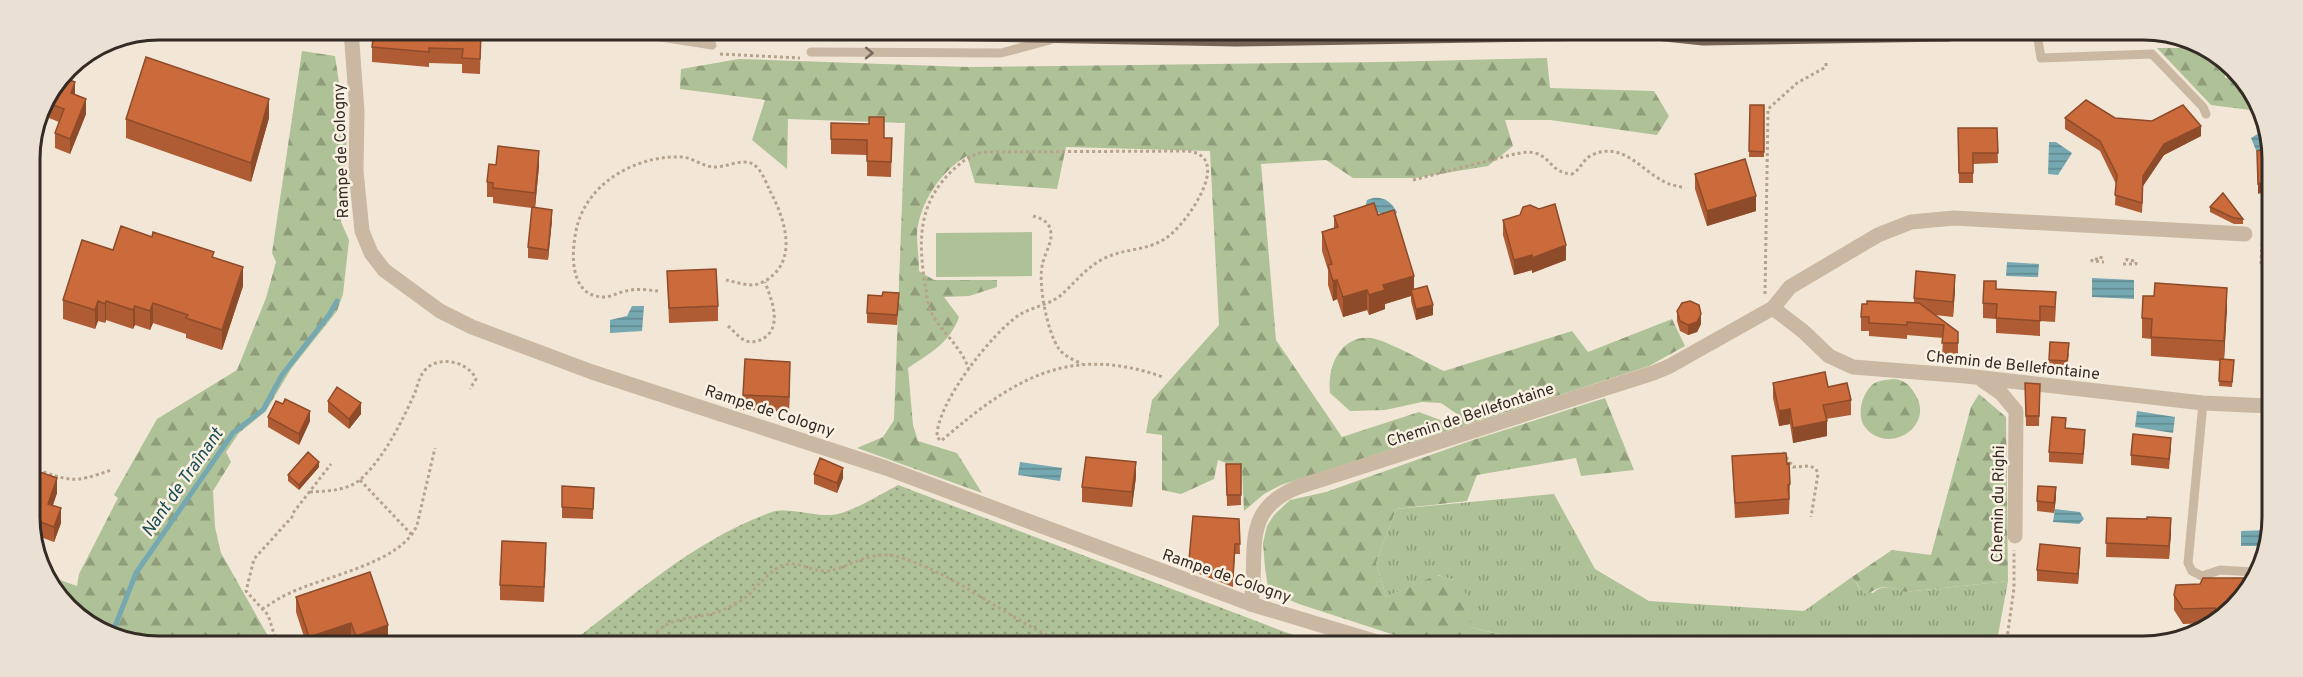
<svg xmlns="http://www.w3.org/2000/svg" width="2303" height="677" font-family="Overpass,sans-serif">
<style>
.grass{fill:url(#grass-tufts)}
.forest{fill:url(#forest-firs)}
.park{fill:url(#park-dots)}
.pitch{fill:#afc197}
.plaza{fill:#ebdabd}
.water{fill:url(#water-rules)}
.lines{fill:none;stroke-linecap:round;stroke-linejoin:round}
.stream{stroke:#75a8b0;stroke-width:5}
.path{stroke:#b6a28d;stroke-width:3;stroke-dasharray:3 3;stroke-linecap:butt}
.service{stroke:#cab8a3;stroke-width:9}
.minor{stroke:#cab8a3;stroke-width:15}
.tertiary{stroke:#cab8a3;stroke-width:15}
.primary{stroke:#776456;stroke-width:15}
.wall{fill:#af5c34}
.shaded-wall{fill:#8e4b2a}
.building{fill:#cb6b3c;stroke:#8e4b2a;stroke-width:1.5}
.oneway{stroke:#786a5e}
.labels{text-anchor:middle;stroke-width:5;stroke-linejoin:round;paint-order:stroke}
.street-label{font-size:16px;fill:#352b25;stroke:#faf1e3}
.water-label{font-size:18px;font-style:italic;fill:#1a4e57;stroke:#faf1e3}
.rim{fill:none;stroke:#352b25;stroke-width:3}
</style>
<defs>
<pattern id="grass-tufts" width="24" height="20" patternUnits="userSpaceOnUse" patternTransform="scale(1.5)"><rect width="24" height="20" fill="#afc197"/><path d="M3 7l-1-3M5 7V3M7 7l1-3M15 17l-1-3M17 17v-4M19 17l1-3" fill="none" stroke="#8f9d7b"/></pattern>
<pattern id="forest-firs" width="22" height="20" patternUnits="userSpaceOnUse" patternTransform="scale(1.5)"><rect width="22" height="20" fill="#afc197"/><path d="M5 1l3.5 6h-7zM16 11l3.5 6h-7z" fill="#8f9d7b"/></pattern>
<pattern id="park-dots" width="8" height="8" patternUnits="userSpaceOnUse" patternTransform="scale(1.5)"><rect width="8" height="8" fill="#afc197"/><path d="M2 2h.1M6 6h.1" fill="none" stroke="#8f9d7b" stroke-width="1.8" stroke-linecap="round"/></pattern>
<pattern id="water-rules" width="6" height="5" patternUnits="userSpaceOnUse" patternTransform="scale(1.5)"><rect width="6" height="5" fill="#75a8b0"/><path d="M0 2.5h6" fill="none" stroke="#61898f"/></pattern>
</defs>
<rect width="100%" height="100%" fill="#f2e7d7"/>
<path class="grass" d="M1554 494 1595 569 1649 601 1804 611 1852 577 1860 589 1873 593C1882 584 1894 588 1905 592L2008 581 1996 646H1547L1470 627 1454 580 1438 575 1386 597 1376 563 1396 509Z"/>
<path class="forest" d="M2157 48H2200L2223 61 2225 78H2240L2258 111 2211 105Z
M302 51 335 56 347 136 341 222 349 240 343 294 337 311 291 369 266 411 239 433 226 452 231 462 213 491 215 527 221 553 272 643H126L68 609 56 587 60 580 77 586 79 574 118 498 114 495 157 419 237 370 266 298 276 262 272 253Z
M1547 58 1550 88 1654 91 1669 116 1657 135 1550 120H1505L1513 146 1488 166 1415 178H1353L1326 160 1261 164 1276 340 1342 437 1419 412 1443 421 1460 416 1441 403 1422 402 1385 410 1350 411 1330 393C1327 367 1340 335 1371 338 1384 339 1429 364 1444 371L1572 331 1588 352 1672 319 1685 346 1649 366 1281 485 1264 494 1244 511 1242 469 1218 460 1214 479 1181 494 1162 490V435L1146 433 1152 400 1219 325 1210 151 1066 147 1057 189 975 183 967 156C941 171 920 202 917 233 917 245 919 258 919 271L934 280H997V287L969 296 944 297 959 317C950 343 930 353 908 368L913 425 918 441 957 453 982 493 857 448 883 437 894 420 905 123 788 119 787 169 752 140 765 100 680 89 681 69 739 59 968 67 1382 62Z
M1894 379C1904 380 1910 385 1915 394 1936 427 1887 456 1865 427 1856 416 1862 394 1872 385 1878 380 1886 380 1894 379Z
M1979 394 2006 417 2008 581 1905 592C1896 589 1888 586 1879 588 1873 590 1871 593 1864 594L1852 577 1892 550 1931 555 1971 407Z
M1605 398 1634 470 1581 476 1576 458 1477 475 1467 501 1396 509 1376 563 1386 597 1437 575 1454 580 1469 597 1470 627 1546 646 1438 645 1416 642 1299 604 1273 593 1268 587 1265 568 1263 543 1267 526 1274 515 1290 500 1326 492 1470 441Z
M1955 637 1960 639 1964 646 1927 645 1928 642Z"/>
<path class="park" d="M898 485 1285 632 1325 645 569 644C633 596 697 538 772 512 787 507 814 516 831 515 847 515 883 493 898 485Z"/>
<path class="pitch" d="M1032 232V276L936 277V233Z"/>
<path class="plaza" d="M329 30H369V36L332 39Z"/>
<path class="water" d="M2261 132 2271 144 2270 154 2260 160 2251 138Z
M2049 142H2056L2072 153 2058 175 2048 174Z
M1373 198C1385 197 1391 202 1397 212L1394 218 1365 208 1367 200Z
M2007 262 2039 264 2038 277 2006 276Z
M2092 278 2134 280V299L2092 297Z
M632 306H644L642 331 610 333V320L627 316Z
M2137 411 2175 417 2173 433 2135 427Z
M1020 462 1062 468 1060 481 1018 475Z
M2055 509 2080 512 2084 519 2079 524 2053 522Z
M2269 530V546H2241V531Z"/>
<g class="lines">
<path class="stream" d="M112 634 136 573 233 433 263 410 282 375 329 315 337 301"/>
<path class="path" d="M564 31 615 40
M720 54 800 58
M1413 180 1515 154C1521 153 1528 151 1535 153 1551 157 1551 173 1572 174 1581 169 1583 159 1592 155 1622 141 1640 169 1663 181 1669 185 1678 186 1685 188
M1033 216C1039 218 1046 220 1049 226 1055 239 1046 250 1043 262 1037 281 1047 332 1059 349 1064 356 1074 360 1082 364
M2262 243 2261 263 2270 269
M2101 256V259H2092V261L2104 262
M2123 264H2136V261L2127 260V258
M658 291C648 290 636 288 626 291 619 292 612 297 604 297 567 297 571 247 578 223 591 180 639 155 682 157 693 158 702 166 713 167 725 168 742 158 753 164 761 169 766 182 770 191 783 215 797 254 773 275 768 280 761 284 753 285 744 285 735 282 726 280
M1765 294 1768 109 1797 83 1826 67V63
M728 326C734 331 739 338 746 341 753 343 759 341 764 338 783 326 771 298 765 282
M969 370C962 347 941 332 931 312 927 304 927 293 925 284 918 240 918 202 954 169 964 160 973 153 986 152L1188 151C1234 157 1187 222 1169 236 1150 251 1125 248 1105 258 1086 267 1075 283 1060 296 1048 305 1032 307 1019 315 992 333 936 404 937 437L941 441C1011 381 1067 343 1163 377
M1783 452 1793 467 1810 466 1816 469 1818 474 1811 517
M32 468C70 481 72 484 111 470
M360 480 412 535
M310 492C328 491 348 491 362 478 385 456 401 423 414 395 418 386 418 378 425 370 438 355 468 361 476 379L470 389
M262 609C271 604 280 597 290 593 325 576 402 563 417 525L435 448
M277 643 268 615 246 591 254 559 292 517 293 513 331 464
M653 644C654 616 699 619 718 612 728 608 737 604 746 597 758 587 769 570 784 565 798 560 814 573 829 571 848 567 866 554 886 555 898 555 911 561 921 565 974 587 1018 626 1071 645
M2006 646 2014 588V550"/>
<path class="service" d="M623 31 712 45
M2037 34 2041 58 2152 54 2203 107 2206 114
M811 52 1001 53 1050 40
M2203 403 2188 563 2192 571 2202 576 2220 570 2254 572"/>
<path class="minor" d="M1773 308 1804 332 1829 356 1853 367 1966 376 2203 403 2269 406
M1982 380 2001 393 2016 411 2015 536
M1251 604C1259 550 1239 509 1301 486L1653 373 1668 367 1773 308 1790 287 1878 235 1911 222 1954 218 2245 234"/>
<path class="tertiary" d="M351 30 357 111 356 171 362 231 371 253 384 270 440 311 472 327 592 372 886 468 1251 604 1387 645"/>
<path class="primary" d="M872 32 1236 39 1605 33
M1656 33 1703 38 1949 34"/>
</g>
<path class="wall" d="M481 34 480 74 462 73V64L429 63V67L372 62V47Z
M62 77 75 95 86 114 70 154 55 148V133L59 122 39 114 40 110Z
M1750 105H1764V157H1749Z
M269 118 251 182 126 138V119Z
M2065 118H2115L2201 136 2164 155 2143 186 2142 213 2115 205 2116 184 2100 151 2065 129Z
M831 123 884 138H892L891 177 867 176V155L831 154Z
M1958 128H1997L1998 163 1973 164V183H1959Z
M496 165 539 166 535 208 552 220 548 260 528 258V247L532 208 493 203V197H487V182Z
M1695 174 1756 211 1707 226 1695 189Z
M2210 207 2243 219V224H2234L2210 212Z
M1378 215 1414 290 1433 315 1416 320 1411 301V296L1385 304V309L1369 315 1367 310 1343 317 1337 299 1333 301 1328 285V270L1322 251V232L1334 228V216Z
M1503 220 1566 260 1532 273V270L1514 275 1503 235Z
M113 250 214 258 243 286 222 350 186 338V334L153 323 150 330 135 325 133 329 106 320 105 323 98 321 95 329 63 319V300Z
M667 271 718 306V321L669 323Z
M1996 289 2056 307 2055 322 2040 321V336L1996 333V319L1983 318V303Z
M1955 290 1953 317 1935 315 1958 332V357H1942L1943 338 1907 335V339L1869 336V331H1861V317L1867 304 1914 303V298Z
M899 303 897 325 867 323V313Z
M2227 307 2224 359 2234 360 2232 387 2219 386 2220 361 2151 356V339L2142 338V318Z
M1677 311 1701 324 1697 332 1688 335 1680 331 1677 321Z
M2069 353 2067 371 2049 370V360Z
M790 377 789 412 743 410V395Z
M1773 383 1851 400V415L1826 419 1827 436 1793 443 1790 424 1779 426 1773 398Z
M2025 383 2040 384 2039 426H2026Z
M328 401 361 414 349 429 328 412Z
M268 417 310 421 299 445 268 427Z
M2066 428 2085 440 2083 464 2049 462V452Z
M2171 448 2169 469 2131 465V455Z
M1732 456 1787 464 1790 484 1789 514 1735 518Z
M1226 464H1241V505L1227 506Z
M319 467 299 490 288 481V475Z
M814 474 843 478 837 493 814 484Z
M1136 477 1132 507 1082 502V487Z
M32 479 57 493 53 505 61 523 54 542 35 535V527H32Z
M562 486 594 488 593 519 562 518Z
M2056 498 2054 513 2037 511V501Z
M2107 518 2171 532 2169 559 2106 557Z
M1239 519 1240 554H1235L1233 587 1189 570V560Z
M546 558 544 602 500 600V585Z
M2080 558 2078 584 2037 581V570Z
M2251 578 2223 620 2215 623 2183 624 2174 610V595L2200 584Z
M296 597 388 640 380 643H353L351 638 337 643H306L296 612Z"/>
<path class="shaded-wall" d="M75 82V97L71 93Z
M86 99V114L70 154V139Z
M269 99V118L251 182V163Z
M2201 126V136L2164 155 2143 186 2142 213 2143 176 2164 144Z
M539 151V166L535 208V193Z
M2270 180V190L2258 194V184Z
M1756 196V211L1707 226V211Z
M552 210V220L548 260V250Z
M1566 245V260L1532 273V258Z
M1532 255V270L1514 275V260Z
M243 267V286L222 350V330Z
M1955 275V290L1953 317V302Z
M1414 276V295L1411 290V296L1385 304V309L1369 315V295L1383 285Z
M1337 280V299L1333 301V281Z
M2227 288V307L2224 361V341Z
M1367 290V310L1343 317V297Z
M98 301V321L95 329V310Z
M106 301V320L105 323V304Z
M153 303V323L150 330V311Z
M1433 305V315L1416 320V309Z
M135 306V325L133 329V310Z
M1701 314V324L1697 332 1688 335V325Z
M790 362V377L789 412V397Z
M361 403V414L349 429V419Z
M1790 409V424L1779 426V411Z
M310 411V421L299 445V434Z
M1827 421V436L1793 443V428Z
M319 462V467L299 490V485Z
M1136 462V477L1132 507V492Z
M843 468V478L837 493V483Z
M57 478V493L48 519V504Z
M2056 487V498L2054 513V503Z
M61 508V523L54 542V527Z
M2171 518V532L2169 559V546Z
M2080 548V558L2078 584V574Z
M351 623V638L337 643H309V637Z
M388 625V640L380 643H356V636Z"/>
<path class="building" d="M374 30 463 31 481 34 480 59 462 58 463 49 429 48V52L372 47Z
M146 57 269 99 251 163 126 119Z
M62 77 75 82 71 93 86 99 70 139 55 133 64 109 45 102Z
M2086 100 2115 118 2152 121 2183 105 2201 126 2164 144 2143 176 2142 203 2115 195 2117 175 2100 141 2065 118Z
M1750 105H1764V152L1749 151Z
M869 117H884V138H892L891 162 867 161V140L831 139V123L869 124Z
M1958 128H1997L1998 153H1973V173H1959Z
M498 146 539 151 535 193 493 188V183L487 182 489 164 496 165Z
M2271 147 2270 180 2258 184 2257 151Z
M1745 159 1756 196 1707 211 1695 174Z
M2223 193 2243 219 2234 218 2210 207Z
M1374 203 1378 215 1394 210 1414 276 1383 285 1385 290 1369 295 1367 290 1343 297 1337 280 1333 281 1328 265 1332 264 1322 232 1338 227 1334 216Z
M1555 204 1566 245 1532 258V255L1514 260 1503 220 1520 215 1523 207 1530 205 1539 209Z
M532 207 552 210 548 250 528 247Z
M121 226 152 237 153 232 214 252 212 257 243 267 222 330 186 318 188 315 153 303 150 311 135 306 133 310 106 301 105 304 98 301 95 310 63 300 82 240 113 250Z
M716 269 718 306 669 308 667 271Z
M1916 271 1955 275 1953 302 1914 298Z
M1984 281H1996V289L2056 292 2055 307 2040 306V321L1996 318 1997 304 1983 303Z
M2155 283 2227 288 2224 341 2151 337 2152 319 2142 318 2143 296H2154Z
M1427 286 1433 305 1416 309 1411 290Z
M883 292 899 293 897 315 867 313 868 295 882 296Z
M1690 301 1699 305 1701 314 1697 322 1688 325 1680 321 1677 311 1682 303Z
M1867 301 1919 303 1958 332V343H1942L1944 325 1907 322V325L1869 323V317H1861L1862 304H1867Z
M2050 342 2069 343 2067 361 2049 360Z
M745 359 790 362 789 397 743 395Z
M2220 359 2234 360 2232 382 2219 381Z
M1825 372 1828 387 1847 383 1851 400 1823 405 1827 421 1793 428 1790 409 1779 411 1773 383Z
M2025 383 2040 384 2039 416H2026Z
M337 387 361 403 349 419 328 401Z
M285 399 310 411 299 434 268 417 276 401 283 404Z
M2052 417 2066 418 2065 428 2085 430 2083 454 2049 452Z
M2133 434 2171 438 2169 459 2131 455Z
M308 452 319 462 299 485 288 475Z
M1786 453 1787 464 1789 463 1790 484 1788 485 1789 499 1735 503 1732 456Z
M1086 457 1136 462 1132 492 1082 487Z
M820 458 843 468 837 483 814 474Z
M1226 464H1241V495H1227Z
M40 472 57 478 48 504 61 508 54 527 35 520 37 513 32 512V479L37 480Z
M562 486 594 488 593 509 562 507Z
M2038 486 2056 487 2054 503 2037 501Z
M1193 516 1239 519 1240 544H1235L1233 577 1189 560Z
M2147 517 2171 518 2169 546 2106 543 2107 518 2147 519Z
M502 541 546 543 544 587 500 585Z
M2040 544 2080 548 2078 574 2037 570Z
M370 572 388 625 356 636 351 623 309 637 296 597Z
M2203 578H2251L2229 611H2217L2215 608 2183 609 2174 595 2176 585 2200 584Z"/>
<defs><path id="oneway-chevron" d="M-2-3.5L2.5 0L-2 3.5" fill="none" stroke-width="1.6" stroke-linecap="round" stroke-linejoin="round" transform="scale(1.5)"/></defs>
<use class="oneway" href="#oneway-chevron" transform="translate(869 53) rotate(1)"/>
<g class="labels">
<g class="street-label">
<text transform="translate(340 151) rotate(-92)" y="6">Rampe de Cologny</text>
<text transform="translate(2013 364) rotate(6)" y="6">Chemin de Bellefontaine</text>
<text transform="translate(770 410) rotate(18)" y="6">Rampe de Cologny</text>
<text transform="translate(1470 414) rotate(-18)" y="6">Chemin de Bellefontaine</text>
<text transform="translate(1997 504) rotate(-89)" y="6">Chemin du Righi</text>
<text transform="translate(1227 575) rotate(19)" y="6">Rampe de Cologny</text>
</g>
<g class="water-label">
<text transform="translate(182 482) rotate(-55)" y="6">Nant de Traînant</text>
</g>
</g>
<path d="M0 0H2303V677H0ZM159 40H2143A119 119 0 0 1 2262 159V517A119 119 0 0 1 2143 636H159A119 119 0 0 1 40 517V159A119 119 0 0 1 159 40Z" fill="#eae1d4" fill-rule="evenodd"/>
<path class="rim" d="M159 40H2143A119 119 0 0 1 2262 159V517A119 119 0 0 1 2143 636H159A119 119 0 0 1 40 517V159A119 119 0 0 1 159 40Z"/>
</svg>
